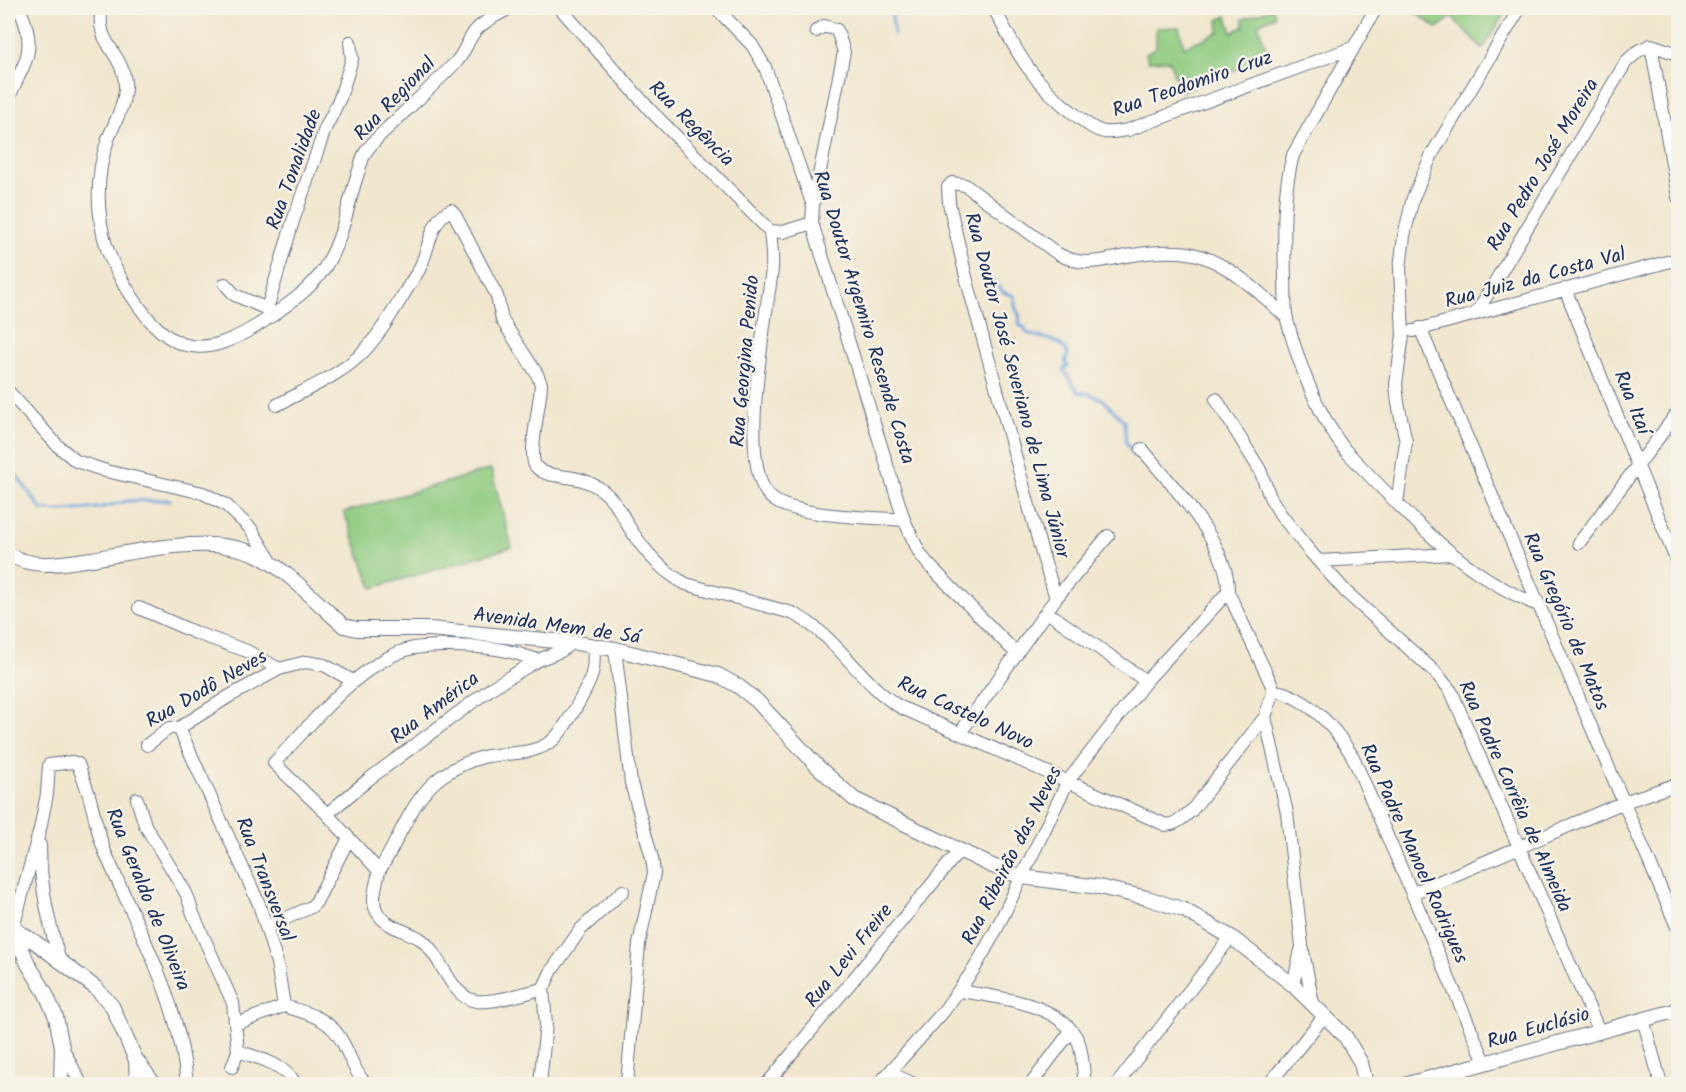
<svg xmlns="http://www.w3.org/2000/svg" width="1686" height="1092" font-family="Kalam,sans-serif">
<style>
.green{fill:#8dca7f;stroke:#547c6e;stroke-width:1.5}
.lines{fill:none;stroke-linecap:round;stroke-linejoin:round}
.stream{stroke:#70a5dd;stroke-width:3}
.minor-casing{stroke:#666f85;stroke-width:14}
.tertiary-casing{stroke:#666f85;stroke-width:16}
.minor{stroke:#fff;stroke-width:12}
.tertiary{stroke:#fff;stroke-width:14}
.labels{text-anchor:middle;stroke-width:5;stroke-linejoin:round;paint-order:stroke}
.street-label{font-size:20px;fill:#1b2f5e;stroke:#f7f3e8}
</style>
<rect width="100%" height="100%" fill="#f7f3e8"/>
<filter id="ink" filterUnits="userSpaceOnUse"><feTurbulence type="fractalNoise" baseFrequency=".0167" numOctaves="2"/><feDisplacementMap in="SourceGraphic" scale="12" xChannelSelector="R" yChannelSelector="G"/><feConvolveMatrix kernelMatrix="1 2 1 2 8 2 1 2 1" color-interpolation-filters="sRGB"/></filter>
<filter id="wash" filterUnits="userSpaceOnUse"><feTurbulence type="fractalNoise" baseFrequency=".008" numOctaves="4" result="noise"/><feDisplacementMap in="SourceGraphic" scale="24" xChannelSelector="R" yChannelSelector="G"/><feGaussianBlur stdDeviation="1.35" result="paint"/><feColorMatrix in="noise" values="0 0 0 0 0 0 0 0 0 0 0 0 0 0 0 0 0 1.4 0 .05"/><feComposite in="paint" operator="in"/></filter>
<g filter="url(#wash)">
<rect width="100%" height="100%" fill="#f1e7ce"/>
<path class="green" d="M1273 8 1275 16 1258 24 1269 57 1180 92 1169 60 1148 61 1146 53 1156 48V28L1179 27 1184 47 1219 32 1218 20 1227 16 1232 33 1244 26 1243 19Z
M1409 8H1508L1483 49 1452 17 1437 28Z
M491 469 512 547 372 588 344 512Z"/>
<g class="lines">
<path class="stream" d="M888 8 892 16 894 34
M984 270 1003 292 1014 296C1015 303 1014 309 1019 314L1020 326 1024 327 1027 333C1042 340 1062 337 1068 355L1065 361 1068 366 1064 369 1065 372 1078 392 1089 394 1102 399 1124 421 1126 443 1134 457
M8 472 17 476 42 510 65 511 99 508 127 501 170 500"/>
</g>
</g>
<g filter="url(#ink)">
<g class="lines">
<g class="minor-casing">
<path id="minor" d="M102 8C94 43 123 52 125 83 126 103 115 122 108 139 93 182 96 236 119 275 164 353 196 369 273 315 294 300 316 285 328 262 343 236 348 204 357 176 360 169 361 161 364 155 371 142 385 131 395 121 416 101 437 82 457 61 465 52 468 39 476 30 485 20 499 14 510 8
M560 8 652 112 770 231 783 232 812 223
M716 8 752 45 765 67 813 206 812 223 904 520 919 552 927 563 1017 654
M994 8C1018 56 1033 83 1077 116 1085 122 1095 131 1105 132 1113 133 1120 131 1128 130L1352 48
M1376 8 1293 155C1282 196 1284 237 1285 279 1286 292 1284 307 1287 320 1299 365 1317 413 1345 450 1402 509 1460 574 1538 605
M1651 45 1678 197
M1651 45 1678 54
M8 102C11 89 18 79 23 67 33 46 28 27 19 8
M813 205 844 52 837 30 824 26 816 31
M770 231C771 243 773 256 772 268 768 313 733 473 774 500 798 517 873 517 904 520
M225 284 235 295 267 309 269 316
M1565 289 1678 564
M267 309 293 221 325 129 340 98 352 59 350 42
M1477 312 1626 62 1638 51 1651 45
M1420 328 1678 929
M1413 331 1678 259
M8 391 58 446 76 461 106 471 203 493 226 505 251 529 273 565
M1216 399 1260 470 1270 497 1281 515 1307 548 1346 592 1435 672 1451 691 1599 1031
M277 405C303 391 338 376 359 356 383 333 399 300 417 273 429 256 429 218 451 210L455 215 497 296 502 320 537 374 541 384C541 401 528 453 535 465 542 478 569 475 582 480 589 482 596 486 602 490 614 499 622 514 629 527 644 551 661 571 686 584L792 613C837 635 859 682 900 707L1166 825C1177 824 1183 818 1192 810L1265 717
M1142 449C1171 485 1230 544 1228 592L1274 690 1265 717 1287 813 1302 946 1313 1004
M1397 503 1406 442 1398 403 1396 384 1403 335 1400 268 1404 236 1413 198 1432 154 1520 8
M1579 543 1678 412
M1319 561 1452 554
M1056 598 1043 557 966 277 949 203 948 187 952 183 965 185 1058 254C1087 269 1103 259 1133 255 1152 252 1174 250 1193 254 1226 261 1263 295 1287 318
M139 608 196 633 247 651 279 669
M1047 612 1146 681
M615 649 631 783 652 858 654 873 639 944 627 1084
M538 660C524 656 511 651 497 649 476 646 426 644 406 650 356 666 310 726 274 763L327 814 379 871C377 883 370 900 377 912 385 927 405 930 419 938 441 952 449 997 476 1001 495 1003 524 993 543 989
M1274 690C1309 698 1335 727 1353 757L1485 1062
M179 728 259 904 277 963 284 1006C309 1013 332 1019 344 1045 351 1059 354 1070 364 1082
M960 733 1056 598 1108 536
M147 745 169 728H179L228 697 279 669 306 662 324 665 353 681
M137 799 145 825 186 893 194 916 233 1003 238 1051 232 1067
M327 814 369 779 493 687 538 660 561 651 572 642
M40 845C40 886 49 923 60 962
M379 871C399 841 411 798 442 776 454 768 468 761 483 757 506 752 534 756 553 740 564 730 572 714 579 702 591 680 596 671 593 646
M1413 893 1624 802 1678 784
M267 927 311 907 316 902 349 838
M8 974 13 928 40 829 47 794 49 765 72 762 78 764C82 776 87 787 90 799 95 816 98 835 105 852 137 927 180 1001 187 1084
M1293 985 1301 950
M960 991C996 997 1063 1003 1079 1043 1083 1056 1083 1071 1085 1084
M1643 1019 1661 1084
M236 1024 284 1006
M62 1047 81 1084
M238 1051C261 1059 282 1063 296 1084
M135 1058 136 1084
M1459 1069 1464 1084
M890 1073 914 1084
M540 1084 546 1024 543 989 552 970 581 929 623 891
M767 1084 960 850
M879 1084 943 1012 974 969 995 932 1068 781 1146 681 1228 592
M1031 1084 1071 1031
M1117 1084 1231 937
M1269 1084 1325 1015"/>
</g>
<g class="tertiary-casing">
<path id="tertiary" d="M8 554C34 570 63 563 92 559 138 551 211 534 255 554 289 570 315 602 344 626L357 629H430L576 643 615 649 718 675 738 686 757 701 818 767 854 799 990 865 1022 877 1099 887 1147 898 1184 910 1231 937 1293 985 1345 1036 1361 1063 1366 1084
M8 925 35 942 96 988 112 1006 135 1058 154 1084
M13 928 28 964 45 992 56 1017 62 1047 61 1084
M1408 1084 1678 1010"/>
</g>
<use href="#minor" class="minor"/>
<use href="#tertiary" class="tertiary"/>
</g>
</g>
<g class="labels">
<g class="street-label">
<text transform="translate(1192 83) rotate(-19)" y="7">Rua Teodomiro Cruz</text>
<text transform="translate(394 98) rotate(-46)" y="7">Rua Regional</text>
<text transform="translate(692 123) rotate(45)" y="7">Rua Regência</text>
<text transform="translate(1542 164) rotate(-59)" y="7">Rua Pedro José Moreira</text>
<text transform="translate(293 169) rotate(-70)" y="7">Rua Tonalidade</text>
<text transform="translate(1535 277) rotate(-15)" y="7">Rua Juiz da Costa Val</text>
<text transform="translate(865 317) rotate(73)" y="7">Rua Doutor Argemiro Resende Costa</text>
<text transform="translate(744 361) rotate(-85)" y="7">Rua Georgina Penido</text>
<text transform="translate(1018 385) rotate(75)" y="7">Rua Doutor José Severiano de Lima Júnior</text>
<text transform="translate(1633 402) rotate(68)" y="7">Rua Itaí</text>
<text transform="translate(1567 621) rotate(67)" y="7">Rua Gregório de Matos</text>
<text transform="translate(557 625) rotate(8)" y="7">Avenida Mem de Sá</text>
<text transform="translate(206 688) rotate(-30)" y="7">Rua Dodô Neves</text>
<text transform="translate(434 707) rotate(-37)" y="7">Rua América</text>
<text transform="translate(966 712) rotate(25)" y="7">Rua Castelo Novo</text>
<text transform="translate(1516 796) rotate(66)" y="7">Rua Padre Corrêia de Almeida</text>
<text transform="translate(1415 853) rotate(66)" y="7">Rua Padre Manoel Rodrigues</text>
<text transform="translate(1011 855) rotate(-63)" y="7">Rua Ribeirão das Neves</text>
<text transform="translate(266 879) rotate(69)" y="7">Rua Transversal</text>
<text transform="translate(149 899) rotate(68)" y="7">Rua Geraldo de Oliveira</text>
<text transform="translate(848 955) rotate(-51)" y="7">Rua Levi Freire</text>
<text transform="translate(1538 1027) rotate(-16)" y="7">Rua Euclásio</text>
</g>
</g>
<rect width="1686" height="1092" fill="none" stroke="#f7f3e8" stroke-width="30"/>
</svg>
